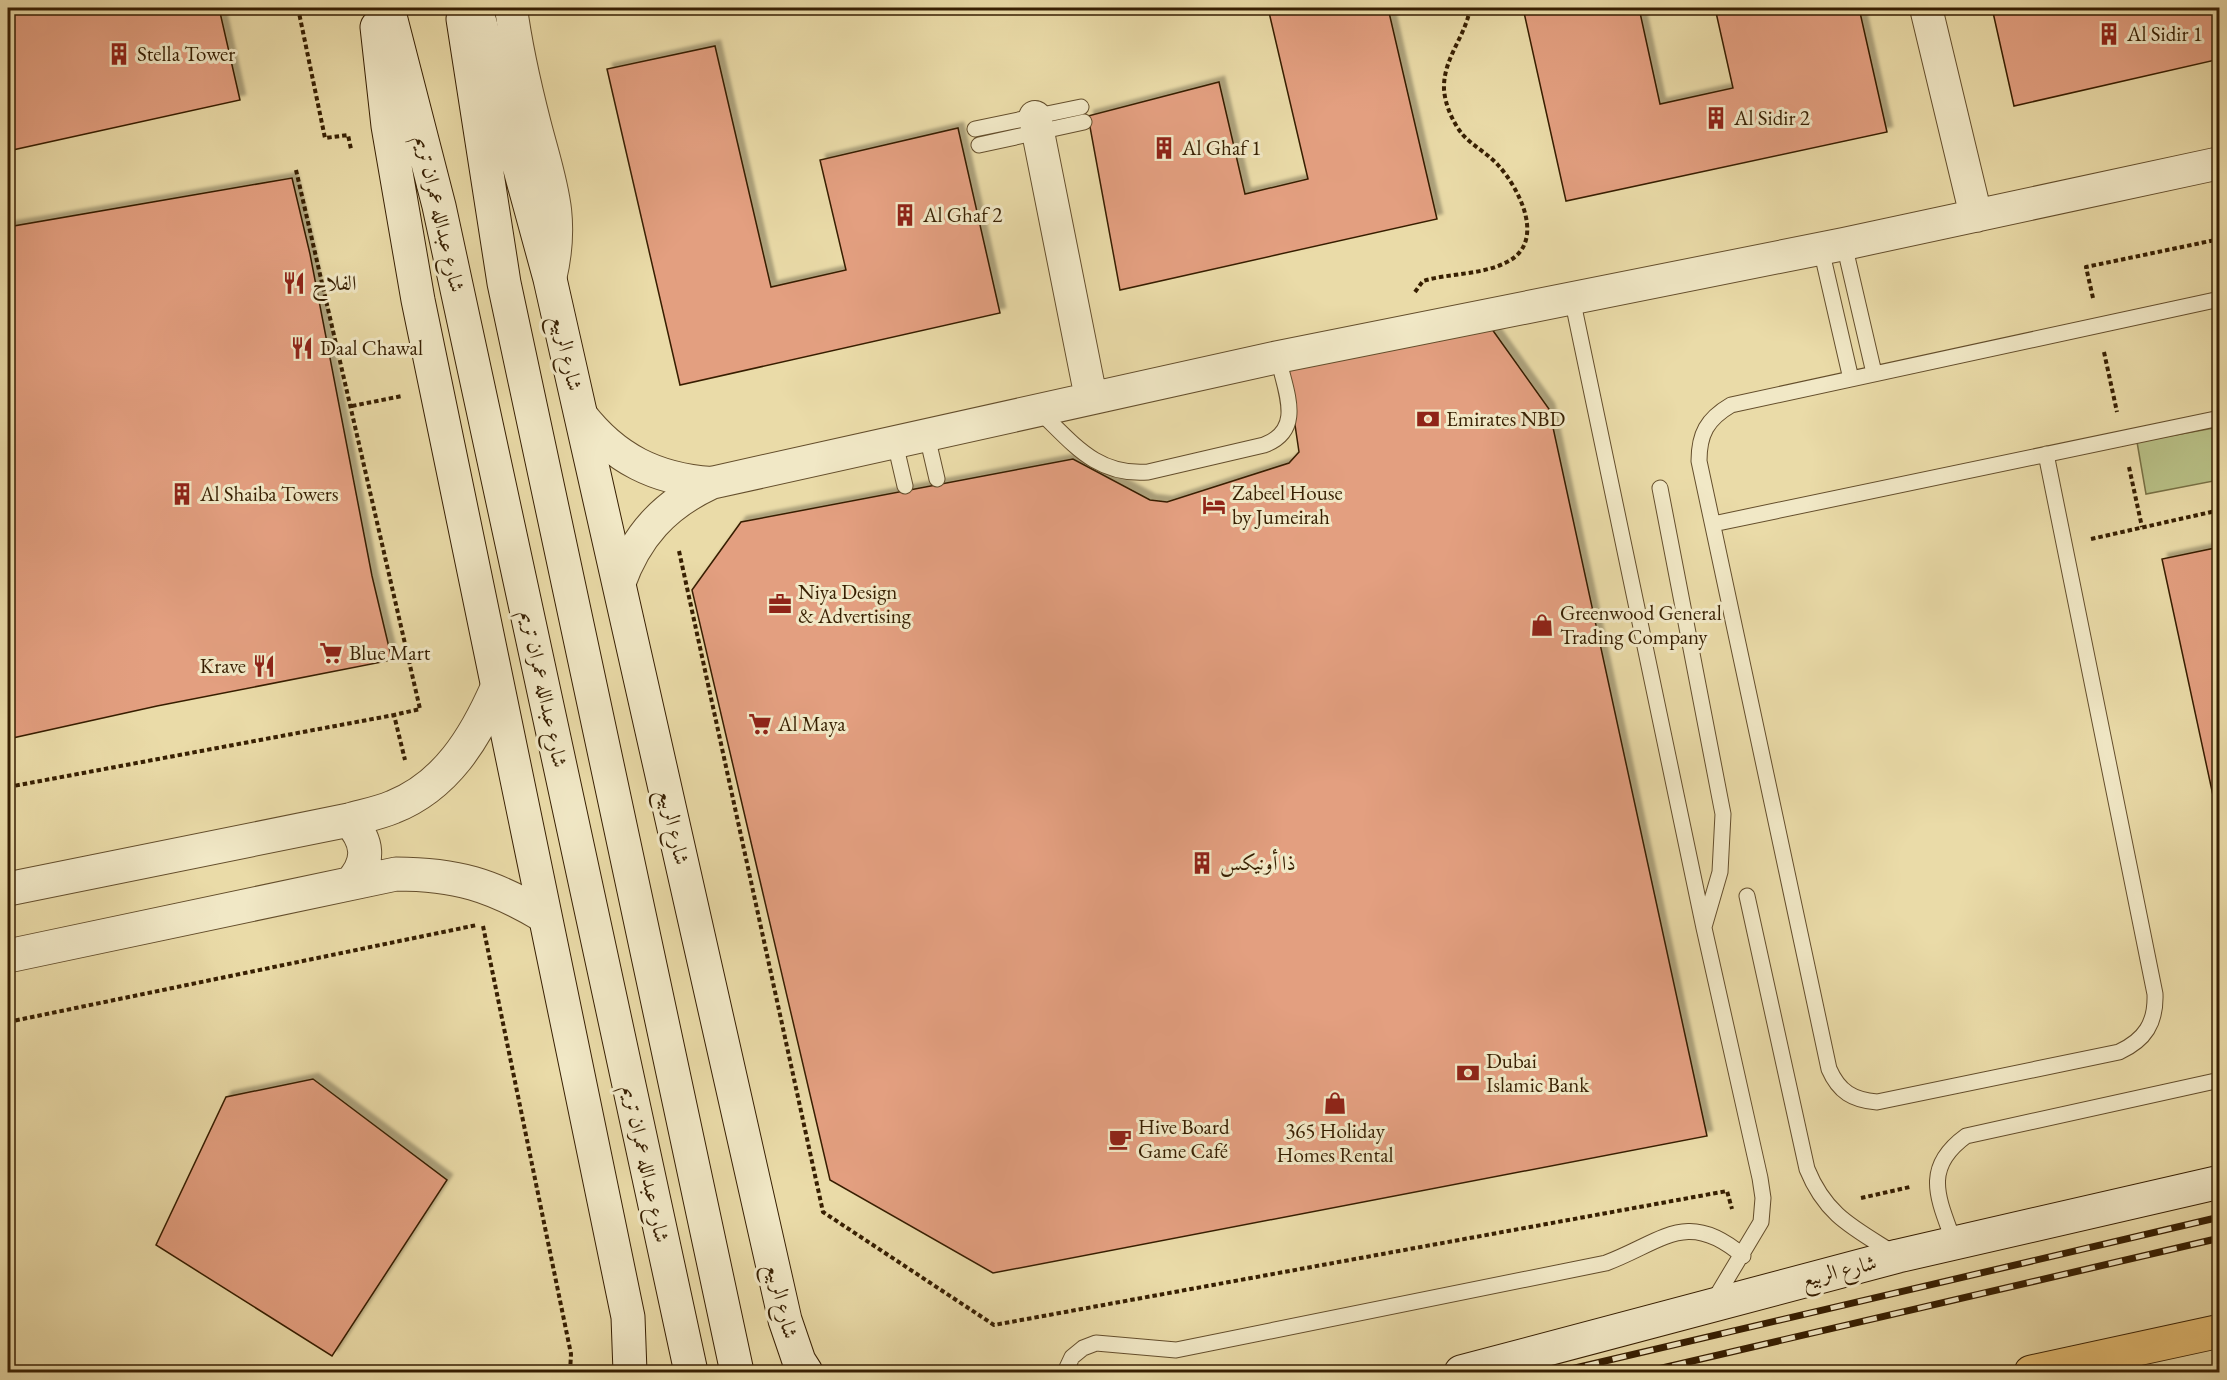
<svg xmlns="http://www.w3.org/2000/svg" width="2227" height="1380" font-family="'EB Garamond',Amiri,serif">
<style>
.green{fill:#b8c086;stroke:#787044;stroke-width:1.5}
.building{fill:#e39f80;stroke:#371f02;stroke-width:1.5;filter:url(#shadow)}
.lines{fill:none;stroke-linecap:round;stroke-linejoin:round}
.service-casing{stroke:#644e2c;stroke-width:17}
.minor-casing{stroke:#644e2c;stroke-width:34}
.tertiary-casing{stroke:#644e2c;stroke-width:35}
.secondary-casing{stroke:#371f02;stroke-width:35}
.motorway-casing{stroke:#371f02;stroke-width:35}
.path{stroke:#371f02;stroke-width:4;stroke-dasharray:4.5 3;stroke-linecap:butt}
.service{stroke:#f1e8c6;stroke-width:15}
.minor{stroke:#f1e8c6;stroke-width:32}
.tertiary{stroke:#f1e8c6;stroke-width:33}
.secondary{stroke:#f1e8c6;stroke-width:33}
.motorway{stroke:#e5be74;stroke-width:33}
.rail-casing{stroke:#371f02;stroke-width:7}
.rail{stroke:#f1e8c6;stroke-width:4.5;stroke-dasharray:14;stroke-linecap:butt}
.labels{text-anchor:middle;stroke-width:6;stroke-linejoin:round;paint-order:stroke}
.poi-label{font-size:21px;fill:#371f02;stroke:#f1e8c6;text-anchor:start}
.street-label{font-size:21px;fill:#371f02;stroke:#f1e8c6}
</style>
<defs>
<filter id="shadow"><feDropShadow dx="5.5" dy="-5.5" stdDeviation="1.5" flood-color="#0004"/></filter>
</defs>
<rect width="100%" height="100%" fill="#eadba8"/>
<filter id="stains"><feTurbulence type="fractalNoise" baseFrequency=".00333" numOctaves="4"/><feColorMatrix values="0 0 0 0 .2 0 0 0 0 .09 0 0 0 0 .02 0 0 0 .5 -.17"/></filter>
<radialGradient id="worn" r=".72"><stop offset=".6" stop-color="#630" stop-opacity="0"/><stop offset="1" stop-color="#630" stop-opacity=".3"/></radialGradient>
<path class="green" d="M2219 427V480L2146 494 2137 442Z"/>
<path class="building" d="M8 8H219L240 100 8 151Z
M1268 8H1388L1437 219 1120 290 1088 116 1219 82 1245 194 1308 179Z
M1523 8H1639L1660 104 1733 88 1715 8H1859L1887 132 1566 201Z
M1992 8H2220V59L2014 106Z
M715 46 771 287 846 270 820 160 958 128 1000 313 680 385 607 69Z
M292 178 310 254 372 576 392 660 157 706 8 739V227Z
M1484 318 1549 409 1707 1136 993 1273 830 1180 692 590 741 522 1073 459 1150 500 1167 502 1289 463 1299 452 1286 364Z
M2220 547V828L2162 559Z
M313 1079 447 1180 332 1356 156 1245 226 1097Z"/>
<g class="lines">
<g class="service-casing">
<path id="service" d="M975 129 1081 107
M979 145 1084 122
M1844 244 1874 373
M1821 249 1851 379
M1572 298 1704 928 1760 1178 1763 1198 1761 1222 1713 1302
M1038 410C1073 443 1096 476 1148 472L1264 445C1305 430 1285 391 1278 357
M927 436 937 479
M895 443 905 486
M2046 454 2155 994C2156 1023 2145 1040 2119 1052L1877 1102C1853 1100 1839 1092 1829 1069L1699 461C1699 434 1707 419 1731 405L2220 299
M1660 488 1723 814 1720 872 1704 927
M1713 524 2220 418
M1747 896 1807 1169C1826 1216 1854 1228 1895 1254
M1954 1242C1938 1198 1922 1168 1966 1136L2220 1080
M1065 1372 1072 1357 1083 1348 1096 1343 1176 1350 1606 1263C1662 1242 1687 1208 1743 1256"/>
</g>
<g class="minor-casing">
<path id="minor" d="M511 8C516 47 525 86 535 125 550 183 565 217 550 279
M1926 8 1976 216
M1035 117 1091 398
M581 415C615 459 656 479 711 483
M619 584C636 536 664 505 711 483L1278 357 1844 244 2220 163"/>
</g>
<g class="tertiary-casing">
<path id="tertiary" d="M349 820C368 841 371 861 351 883
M8 889 349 820C363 816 379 813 393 807 446 786 475 738 497 688
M8 956 396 874C456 874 492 885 544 916"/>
</g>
<g class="secondary-casing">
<path id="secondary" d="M388 8 439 206 691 1372
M476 8 550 279 785 1320 799 1361 806 1372
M463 19 504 283 737 1372
M377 27 388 126 418 300 628 1317 630 1372
M1461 1372 1898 1256 2220 1182"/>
</g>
<g class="motorway-casing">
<path id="motorway" d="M2031 1372 2220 1331"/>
</g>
<path class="path" d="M298 8 325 138 348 135 351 149
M296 170 420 709 394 715 405 760
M1415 292 1423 281C1450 273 1482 275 1507 262 1547 242 1519 188 1498 165 1487 153 1473 146 1463 135 1453 123 1445 105 1444 89 1443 58 1466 36 1470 8
M2093 298 2086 267 2220 239
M2104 352 2117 412
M352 406 402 396
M2129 467 2142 527
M2091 539 2220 510
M679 551 823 1212 994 1325 1727 1191 1732 1209
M8 787 394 715
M483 926 571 1354 570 1372
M8 1022 477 925
M1861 1198 1910 1187"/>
<use href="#service" class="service"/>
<use href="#minor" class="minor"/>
<use href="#tertiary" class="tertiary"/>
<use href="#secondary" class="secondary"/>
<use href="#motorway" class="motorway"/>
<g class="rail-casing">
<path id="rail" d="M1558 1372 2220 1217
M1645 1372 2220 1238"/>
</g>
<use href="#rail" class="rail"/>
</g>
<defs>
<g id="building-bare" transform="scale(1.8)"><path d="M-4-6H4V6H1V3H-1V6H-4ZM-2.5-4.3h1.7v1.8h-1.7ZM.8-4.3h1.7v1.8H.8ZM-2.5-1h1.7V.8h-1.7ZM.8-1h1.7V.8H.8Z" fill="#8f2418" stroke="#f1e8c6" stroke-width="2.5" paint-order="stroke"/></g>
<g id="restaurant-bare" transform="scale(1.8)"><path d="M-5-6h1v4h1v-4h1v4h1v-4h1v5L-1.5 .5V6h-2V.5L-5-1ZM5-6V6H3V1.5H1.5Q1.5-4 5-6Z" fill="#8f2418" stroke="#f1e8c6" stroke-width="2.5" paint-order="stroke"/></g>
<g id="bank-bare" transform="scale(1.8)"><path d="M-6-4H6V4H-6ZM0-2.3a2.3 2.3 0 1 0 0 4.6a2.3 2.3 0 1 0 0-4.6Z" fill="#8f2418" stroke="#f1e8c6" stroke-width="2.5" paint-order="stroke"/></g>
<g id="hotel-bare" transform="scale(1.8)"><path d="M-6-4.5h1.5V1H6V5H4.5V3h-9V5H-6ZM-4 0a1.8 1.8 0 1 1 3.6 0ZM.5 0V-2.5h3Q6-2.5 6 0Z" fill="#8f2418" stroke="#f1e8c6" stroke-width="2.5" paint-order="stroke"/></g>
<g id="office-bare" transform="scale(1.8)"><path d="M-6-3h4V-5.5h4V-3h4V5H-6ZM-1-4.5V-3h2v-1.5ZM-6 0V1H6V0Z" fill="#8f2418" stroke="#f1e8c6" stroke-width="2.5" paint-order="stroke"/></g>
<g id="shop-bare" transform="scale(1.8)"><path d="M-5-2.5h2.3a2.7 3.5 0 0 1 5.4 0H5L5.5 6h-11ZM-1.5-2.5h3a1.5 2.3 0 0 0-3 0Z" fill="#8f2418" stroke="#f1e8c6" stroke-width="2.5" paint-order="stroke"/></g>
<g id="supermarket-bare" transform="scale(1.8)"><path d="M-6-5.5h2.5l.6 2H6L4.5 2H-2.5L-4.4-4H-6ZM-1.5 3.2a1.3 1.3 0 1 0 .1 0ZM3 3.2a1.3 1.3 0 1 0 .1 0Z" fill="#8f2418" stroke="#f1e8c6" stroke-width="2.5" paint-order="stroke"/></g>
<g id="cafe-bare" transform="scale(1.8)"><path d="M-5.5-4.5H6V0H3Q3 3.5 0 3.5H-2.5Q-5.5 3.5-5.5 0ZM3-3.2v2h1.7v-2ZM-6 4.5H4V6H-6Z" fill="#8f2418" stroke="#f1e8c6" stroke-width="2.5" paint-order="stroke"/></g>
</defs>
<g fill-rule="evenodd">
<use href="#building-bare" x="2109" y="34"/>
<use href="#building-bare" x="119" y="54"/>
<use href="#building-bare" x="1716" y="118"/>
<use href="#building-bare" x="1164" y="148"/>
<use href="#building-bare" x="905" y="215"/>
<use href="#restaurant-bare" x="294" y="283"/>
<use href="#restaurant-bare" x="302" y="348"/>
<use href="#bank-bare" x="1428" y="419"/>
<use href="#building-bare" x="182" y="494"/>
<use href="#hotel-bare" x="1214" y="505"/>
<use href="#office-bare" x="780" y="604"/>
<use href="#shop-bare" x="1542" y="625"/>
<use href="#supermarket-bare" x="331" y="653"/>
<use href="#restaurant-bare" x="264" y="666"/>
<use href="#supermarket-bare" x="760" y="724"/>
<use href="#building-bare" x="1202" y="863"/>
<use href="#bank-bare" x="1468" y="1073"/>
<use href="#shop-bare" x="1335" y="1103"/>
<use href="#cafe-bare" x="1120" y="1139"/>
</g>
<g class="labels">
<g class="poi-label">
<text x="2127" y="41">Al Sidir 1</text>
<text x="137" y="61">Stella Tower</text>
<text x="1734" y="125">Al Sidir 2</text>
<text x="1182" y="155">Al Ghaf 1</text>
<text x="923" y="222">Al Ghaf 2</text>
<text x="312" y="290">الفلاح</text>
<text x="320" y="355">Daal Chawal</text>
<text x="1446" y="426">Emirates NBD</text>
<text x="1232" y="500">Zabeel House<tspan x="1232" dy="24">by Jumeirah</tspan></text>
<text x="200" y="501">Al Shaiba Towers</text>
<text x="798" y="599">Niya Design<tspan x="798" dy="24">&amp; Advertising</tspan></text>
<text x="1560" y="620">Greenwood General<tspan x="1560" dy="24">Trading Company</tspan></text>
<text x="349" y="660">Blue Mart</text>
<text x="246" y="673" text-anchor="end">Krave</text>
<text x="778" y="731">Al Maya</text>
<text x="1220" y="870">ذا أونيكس</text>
<text x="1486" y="1068">Dubai<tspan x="1486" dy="24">Islamic Bank</tspan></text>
<text x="1138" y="1134">Hive Board<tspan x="1138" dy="24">Game Café</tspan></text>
<text x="1335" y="1138" text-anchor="middle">365 Holiday<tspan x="1335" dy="24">Homes Rental</tspan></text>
</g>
<g class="street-label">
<text transform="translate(440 214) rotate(77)" y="7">شارع عبدالله عمران تريم</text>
<text transform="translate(567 353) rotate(77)" y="7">شارع الربيع</text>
<text transform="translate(544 689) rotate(78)" y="7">شارع عبدالله عمران تريم</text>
<text transform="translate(674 827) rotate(77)" y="7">شارع الربيع</text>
<text transform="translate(646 1164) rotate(78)" y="7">شارع عبدالله عمران تريم</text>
<text transform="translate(1839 1271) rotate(-14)" y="7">شارع الربيع</text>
<text transform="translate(782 1301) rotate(76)" y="7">شارع الربيع</text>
</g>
</g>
<rect width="2227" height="1380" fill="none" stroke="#eadba8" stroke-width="30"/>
<rect x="9" y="9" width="2209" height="1362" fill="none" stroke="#371f02" stroke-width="3"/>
<rect x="15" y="15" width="2197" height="1350" fill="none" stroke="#371f02" stroke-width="1.5"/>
<rect width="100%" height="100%" filter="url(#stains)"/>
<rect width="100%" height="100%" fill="url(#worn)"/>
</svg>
